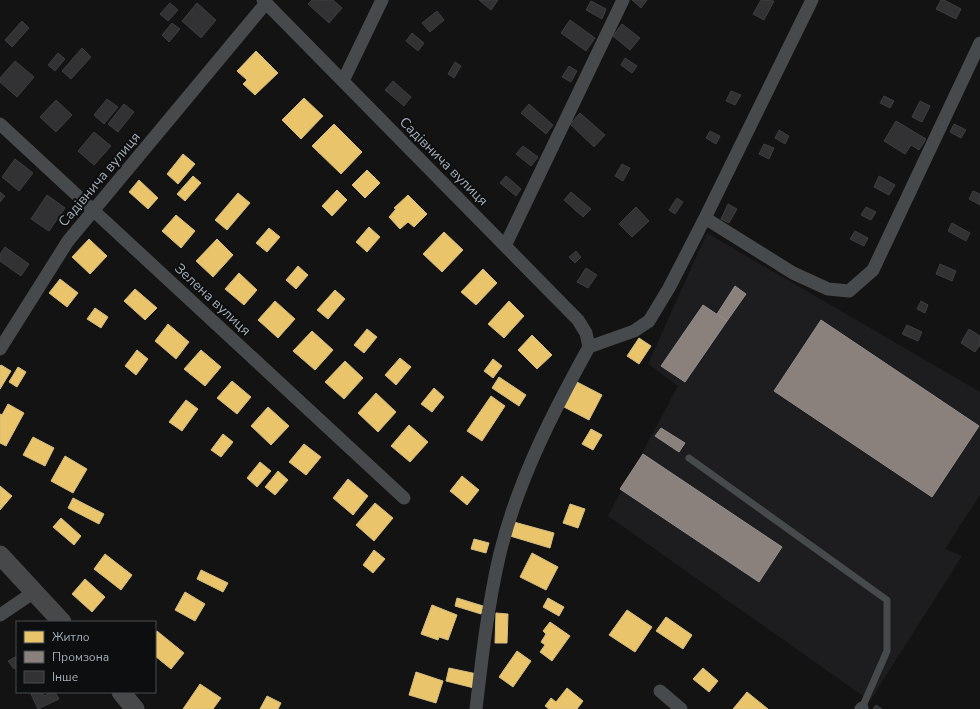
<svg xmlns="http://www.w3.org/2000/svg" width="980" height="709" font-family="'Nunito Sans',sans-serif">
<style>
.built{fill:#1d1d1f}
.homes{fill:#e9c46a;stroke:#d4bd80}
.industry{fill:#8a817c;stroke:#928e8d}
.building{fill:#323234;stroke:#3b3e3f}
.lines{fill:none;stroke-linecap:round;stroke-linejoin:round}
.service{stroke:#474a4c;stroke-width:7}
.minor{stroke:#474a4c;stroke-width:13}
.secondary{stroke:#46484a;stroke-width:19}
.labels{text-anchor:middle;stroke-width:4;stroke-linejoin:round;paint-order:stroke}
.street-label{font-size:14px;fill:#a3acb5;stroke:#0d0e0f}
</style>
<rect width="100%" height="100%" fill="#131313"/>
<path class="built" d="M707 233 980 392V495L945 549 962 556 870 701 608 516 678 386 648 364Z"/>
<path class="homes" d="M256 51 278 73 255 95 243 84 247 80 237 71Z
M304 98 323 116 301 139 282 120Z
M334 124 362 152 341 174 312 146Z
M183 154 195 164 178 184 167 174Z
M367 170 380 183 365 198 352 185Z
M193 176 201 183 185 201 177 194Z
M139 180 158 198 148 209 129 192Z
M337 190 347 200 332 216 322 206Z
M238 193 250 203 227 230 215 220Z
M408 195 427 214 414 227 408 222 400 229 389 217 396 209 394 208Z
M176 215 195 231 181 248 162 231Z
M369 227 380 237 367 252 356 242Z
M269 228 280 237 267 252 256 243Z
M444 232 463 250 442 272 423 254Z
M89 239 107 256 90 274 72 257Z
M217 239 233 255 213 277 196 261Z
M298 266 308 275 296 289 286 280Z
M483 269 497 283 476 305 461 292Z
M239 273 257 290 244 305 225 289Z
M60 279 78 293 67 307 49 293Z
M135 289 157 308 145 320 124 301Z
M335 290 345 299 328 319 317 310Z
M275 301 295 319 278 338 258 320Z
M509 301 524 316 504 338 488 324Z
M95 308 108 317 101 328 87 319Z
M168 324 189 342 176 359 155 341Z
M367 329 377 337 364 353 354 345Z
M312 331 333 350 315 370 293 351Z
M532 335 552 355 537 369 518 350Z
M639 338 651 346 639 364 627 356Z
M137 350 148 359 136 375 125 366Z
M201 350 221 367 205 386 184 369Z
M400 358 411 367 396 385 385 375Z
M493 359 502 366 493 378 484 371Z
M345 361 363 378 344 399 325 382Z
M1 365 11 371 0 389V366Z
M18 367 26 372 17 387 9 382Z
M499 377 526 395 519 406 492 388Z
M232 381 251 397 237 414 217 398Z
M577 382 602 395 589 420 564 407Z
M434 388 444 397 432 412 421 404Z
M376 393 396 412 378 432 358 413Z
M491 396 505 406 482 441 467 431Z
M186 400 198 409 182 431 169 422Z
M8 404 24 413 6 446 0 443V414L2 415Z
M268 407 289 426 271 445 251 426Z
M409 425 428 442 410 462 391 446Z
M591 429 602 435 593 450 582 444Z
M223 434 233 442 221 457 211 450Z
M33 437 54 448 45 466 23 455Z
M304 444 321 457 306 475 289 462Z
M65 456 87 469 73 493 51 481Z
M260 462 271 471 257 487 247 478Z
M278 471 288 480 275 495 265 487Z
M462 476 479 490 467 505 450 491Z
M348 479 368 496 353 515 333 498Z
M0 486 12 496 0 510Z
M73 498 104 514 99 524 68 508Z
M375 503 393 518 374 541 356 525Z
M570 504 585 509 578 528 563 523Z
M61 518 81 536 74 545 53 527Z
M514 522 554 533 550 548 510 536Z
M474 539 489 543 486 553 471 549Z
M374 550 385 559 373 573 363 565Z
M532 553 558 567 546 590 520 577Z
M105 554 132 575 121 590 94 569Z
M201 570 228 583 223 592 197 579Z
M85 579 105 597 92 612 72 594Z
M185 592 205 604 195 621 175 610Z
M457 598 483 606 481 614 455 606Z
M548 598 564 607 559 616 543 607Z
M432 605 457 615 448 640 439 637 438 640 421 634Z
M627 610 652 627 635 652 609 635Z
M496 613 508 614 507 643H495Z
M666 617 692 635 683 649 656 631Z
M550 622 570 636 552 661 540 652 545 645 541 642 546 634 543 631Z
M157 631 184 653 171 669 155 656V634Z
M517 651 531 661 513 687 499 677Z
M449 668 477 674 474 688 446 681Z
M703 668 718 681 709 692 693 679Z
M416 672 443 681 436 703 409 695Z
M200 684 221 698 213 709H183Z
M567 688 583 701 577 709H549L545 706 551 698 556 702Z
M747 692 768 709H733Z
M267 696 281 703 278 709H260Z"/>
<path class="industry" d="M735 286 746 294 727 321 717 314Z
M703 305 727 321 685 382 661 366Z
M821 320 979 426 932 497 774 391Z
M661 428 685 443 679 452 655 436Z
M643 454 782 547 759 582 620 489Z"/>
<path class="building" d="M312 0H333L342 8 329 23 308 4Z
M479 0H498L491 10Z
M632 0H647L641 8Z
M761 0 774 1 764 20 753 14Z
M941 0H944L961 9 956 19 936 9Z
M591 1 606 9 602 19 586 10Z
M170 3 178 10 168 21 160 14Z
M197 3 216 20 201 38 182 21Z
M437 11 444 20 430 32 422 23Z
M570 20 595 38 586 51 561 33Z
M22 21 29 28 12 47 5 40Z
M172 23 180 29 169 42 162 35Z
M622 24 640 38 630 50 613 36Z
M412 33 424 43 418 51 406 41Z
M82 48 91 57 71 79 62 71Z
M58 53 65 59 55 71 48 65Z
M625 58 637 66 632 73 621 65Z
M15 61 34 77 17 97 0 82V78Z
M455 62 461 66 454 78 448 74Z
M569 66 577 71 571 82 562 77Z
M393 81 411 97 404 106 385 90Z
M731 91 741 95 735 105 726 101Z
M884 96 894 101 890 108 880 103Z
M107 99 118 107 104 124 94 115Z
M56 100 72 115 56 132 40 117Z
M920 101 930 106 922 122 912 117Z
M124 104 134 112 118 132 108 124Z
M529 104 553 125 546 134 521 113Z
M580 113 605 135 594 147 570 124Z
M896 121 926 139 919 150 911 145 905 154 884 141Z
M954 124 966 130 961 138 950 132Z
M779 130 789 136 785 144 775 138Z
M710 131 720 136 716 144 706 138Z
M94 132 111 146 94 165 78 151Z
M764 144 774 148 769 159 759 154Z
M523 146 538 157 531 166 516 154Z
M15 159 33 173 19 191 2 177Z
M622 164 630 168 623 181 615 176Z
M506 176 521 189 516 196 500 183Z
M879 176 895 185 889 195 874 187Z
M973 191 980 194V205L969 199Z
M0 192 5 196 0 202Z
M571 192 591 209 583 217 564 200Z
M47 195 65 208 49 231 31 219Z
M677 198 683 202 675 214 669 210Z
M728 204 737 209 729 223 721 219Z
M636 207 649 221 632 237 619 224Z
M866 207 876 212 871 220 861 215Z
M952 223 970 233 966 241 948 231Z
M855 231 868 238 864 246 850 239Z
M5 247 29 264 21 276 0 261V254Z
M576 251 581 257 575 263 569 257Z
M940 264 956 271 952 281 936 274Z
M586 268 597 275 588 288 577 282Z
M921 301 928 305 925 313 917 309Z
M907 325 922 332 918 341 902 334Z
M969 329 980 336V345L975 352 961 343Z
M17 656V667L14 669 8 661Z
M35 692H42L44 696 51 692H55L59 699 38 709 31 694Z
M876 705 882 709H873Z"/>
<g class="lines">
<path class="service" d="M689 458 887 600V651L862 708"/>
<path class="minor" d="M263 0 578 320 586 333 589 347
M343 81 382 0
M0 124 404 498
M705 218 793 273 828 289 849 291 873 270 980 43
M505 246 623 0
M0 349 68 241 266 3
M0 615 34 592
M660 691 681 709
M476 709C482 657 488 604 500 553 518 480 553 412 589 347L634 331 649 321 669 288 705 218 812 0
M861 709 862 708"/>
<path class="secondary" d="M0 555 62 622
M121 692 135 709"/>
</g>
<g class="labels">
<g class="street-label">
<text transform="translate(444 161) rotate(45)" y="5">Садівнича вулиця</text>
<text transform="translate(99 179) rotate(-50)" y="5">Садівнича вулиця</text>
<text transform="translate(213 299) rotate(43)" y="5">Зелена вулиця</text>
</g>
</g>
<rect x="16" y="621" width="140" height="72" fill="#0d0e0f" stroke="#494d51"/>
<rect x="24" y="631" width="20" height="12" fill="#e9c46a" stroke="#494d51"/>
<text x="52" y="641" font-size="12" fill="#a3acb5">Житло</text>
<rect x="24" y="651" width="20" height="12" fill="#8a817c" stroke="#494d51"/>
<text x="52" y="661" font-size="12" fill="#a3acb5">Промзона</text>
<rect x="24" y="671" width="20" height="12" fill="#323234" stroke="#494d51"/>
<text x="52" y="681" font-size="12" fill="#a3acb5">Інше</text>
</svg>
